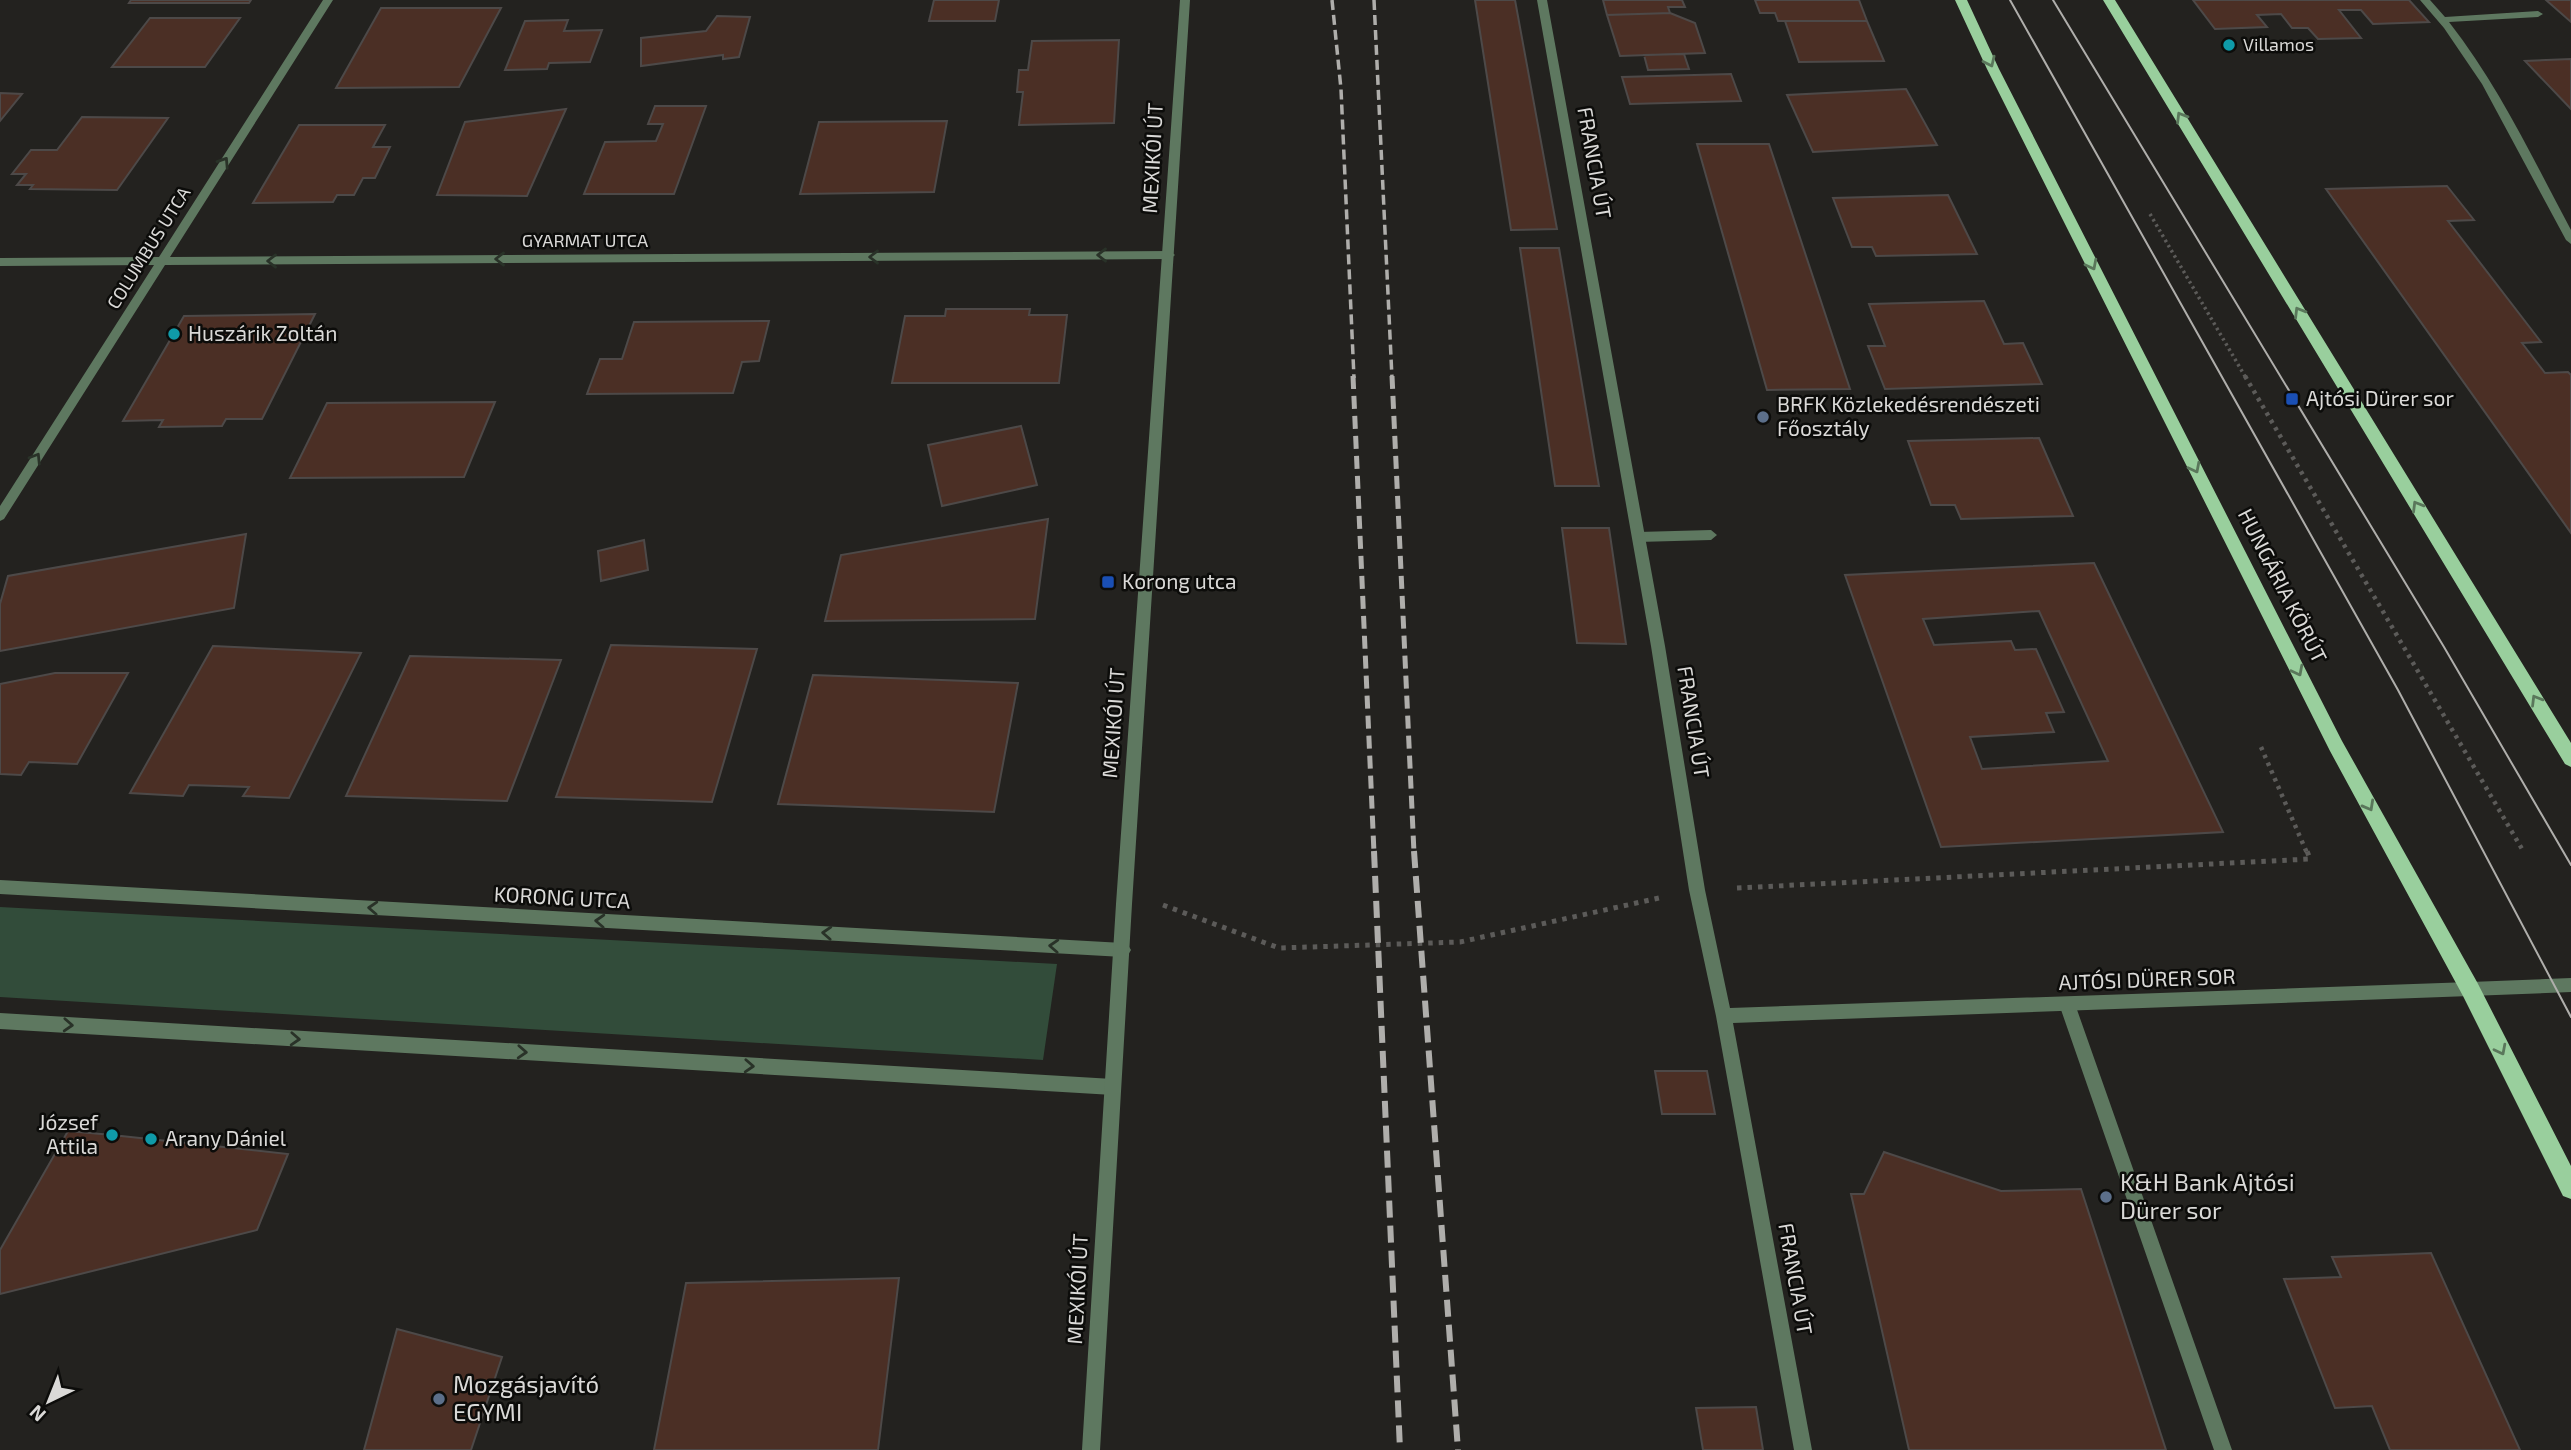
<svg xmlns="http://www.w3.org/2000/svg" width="2571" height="1450" font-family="'Exo 2',sans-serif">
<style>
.green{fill:#324c3a}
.building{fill:#4b2f25;stroke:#4d4948;stroke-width:2;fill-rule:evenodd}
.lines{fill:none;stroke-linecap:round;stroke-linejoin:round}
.path-far2{stroke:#5c5b59;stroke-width:3.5;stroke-dasharray:2.5 3.5;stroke-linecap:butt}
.path-far1{stroke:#5c5b59;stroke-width:4.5;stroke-dasharray:3.5 5;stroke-linecap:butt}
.path{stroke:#5c5b59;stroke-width:5;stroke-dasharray:4.5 6;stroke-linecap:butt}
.service{fill:#5e7860;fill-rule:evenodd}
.minor{fill:#5e7860;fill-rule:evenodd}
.tertiary{fill:#5e7860;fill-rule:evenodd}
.primary{fill:#99cf9d;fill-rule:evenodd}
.tram{stroke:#afaeab;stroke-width:2}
.rail-far2{stroke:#afaeab;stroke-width:3.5;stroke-dasharray:10 5;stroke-linecap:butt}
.rail-far1{stroke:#afaeab;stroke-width:5;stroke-dasharray:13 7;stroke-linecap:butt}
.rail{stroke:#afaeab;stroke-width:6;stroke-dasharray:17 8;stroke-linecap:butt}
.oneway{stroke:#5a775b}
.oneway2{stroke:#293228}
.culture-dot{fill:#0f9aa8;stroke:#0c0c0a;stroke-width:2.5}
.transit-dot{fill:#1a4fb4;stroke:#0c0c0a;stroke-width:2.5}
.service-dot{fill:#5c6f8a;stroke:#0c0c0a;stroke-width:2.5}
.labels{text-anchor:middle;stroke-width:5;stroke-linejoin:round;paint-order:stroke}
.far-poi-label{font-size:18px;fill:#dad9d7;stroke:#0c0c0a;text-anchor:start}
.far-street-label{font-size:18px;fill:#dad9d7;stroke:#0c0c0a}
.street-label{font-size:21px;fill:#dad9d7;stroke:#0c0c0a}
.poi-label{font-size:21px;fill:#dad9d7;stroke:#0c0c0a;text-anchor:start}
.near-poi-label{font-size:24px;fill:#dad9d7;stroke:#0c0c0a;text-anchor:start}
</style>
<rect width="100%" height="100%" fill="#23221f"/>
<path class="green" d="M0 907 1057 964 1043 1060 0 997Z"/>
<path class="building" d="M131 0H251L249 3H129Z
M934 0H999L995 21H929Z
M1475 0H1515L1557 229 1511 230Z
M1603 0H1682L1685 7H1668L1670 13 1607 15Z
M1755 0H1859L1867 21H1778L1775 13H1760Z
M2193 0H2409L2429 22 2373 24 2361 10H2339L2361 38 2318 39 2308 28H2292L2281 14 2257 15 2267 27 2215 29Z
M2546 0H2571V22Z
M381 8H501L459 87 336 88Z
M1670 13 1695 23 1705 53 1620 56 1607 15Z
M717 16 750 17 739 57 723 59V55L641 66V38L706 31Z
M150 18H240L205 67H112Z
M568 20 564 31 602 30 590 62 549 63 547 69 505 70 525 21Z
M1785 21H1867L1884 61 1799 62Z
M1119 40 1114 123 1019 125 1023 92H1017L1019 70H1028L1032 41Z
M1684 54 1689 69 1648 70 1644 55Z
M2571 59V109L2525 61Z
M1731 74 1741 101 1630 104 1622 77Z
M1906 89 1937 145 1813 152 1787 95Z
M0 93 22 94 0 121Z
M655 106H706L674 194H584L605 142 656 141 663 124H648Z
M566 109 527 196 437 195 465 122Z
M82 117 168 118 117 190 30 189 33 185H17L26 174H12L31 150H57Z
M947 121 934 192 800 194 819 122Z
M299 125H385L373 147H390L375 178H363L354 195H337L333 202 253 203Z
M1697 144H1769L1850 389 1767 390Z
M2447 186 2474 220 2448 221 2541 342 2522 343 2545 373 2568 372 2571 375V533L2326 189Z
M1948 195 1977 254 1876 256 1872 247H1852L1833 198Z
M1520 248H1559L1599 486H1555Z
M1984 301 2004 344 2023 343 2042 384 1885 389 1868 346H1885L1869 304Z
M946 309H1030L1029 315H1067L1059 383H892L905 316H945Z
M315 314 262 419H226L222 426 159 427 163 420 123 421 184 316Z
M769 321 759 361 742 362 733 393 587 394 600 359H622L634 322Z
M495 402 464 477 290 478 327 403Z
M1021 426 1037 485 942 506 928 445Z
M2039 438 2073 516 1961 519 1955 505H1931L1908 441Z
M1048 519 1035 619 825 621 841 555Z
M1562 528H1609L1626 644 1577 643Z
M246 534 234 608 0 651V604L8 576Z
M644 540 648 570 601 581 598 551Z
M2094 563 2223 832 1941 847 1845 575ZM2039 611 2108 761 1982 769 1970 737 2054 732 2046 713 2064 712 2036 649 2015 650 2011 641 1934 645 1923 619Z
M611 645 757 649 712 802 556 797Z
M213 646 361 653 289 798 243 796 249 787 189 785 183 796 130 793Z
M410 656 561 660 507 801 346 796Z
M55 673H128L77 764 29 762 21 775 0 774V684Z
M813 675 1018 683 994 812 778 804Z
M1655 1071H1707L1715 1114H1662Z
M68 1131 112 1135 288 1154 257 1230 0 1294V1250Z
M1884 1152 2001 1191 2081 1189 2166 1450H1909L1851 1194H1864Z
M2431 1253 2520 1450H2390L2372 1406 2335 1408 2284 1279 2341 1277 2332 1257Z
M899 1278 878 1450H654L686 1283Z
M397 1329 502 1357 471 1450H364Z
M1756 1407 1763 1450H1703L1696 1408Z"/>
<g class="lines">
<path class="path-far2" d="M2150 214 2246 378"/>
<path class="path-far1" d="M2245 376 2522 849
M2261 747 2307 853"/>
<path class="path" d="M1737 888 2310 859 2307 851
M1163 905 1279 948 1460 942 1659 898"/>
<path class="service" d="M2420 0H2430L2445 17 2538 11 2543 14 2538 17 2449 22C2499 86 2533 159 2571 230V244L2566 240 2482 84 2444 28Z
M1711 530 1717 535 1711 540 1638 542 1632 537 1638 532Z
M2067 997 2073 999 2075 1004 2232 1450H2214L2059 1004 2061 999Z"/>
<path class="minor" d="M323 0H333L170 257 1170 251 1175 255 1170 259 165 265 4 519 0 521V506L154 265 0 266V258L159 257Z
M1537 0H1547L1665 646 1705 890 1730 1008 2470 982 2476 984 2478 989 2476 994 2470 996 1733 1023 1812 1450H1794L1716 1016 1689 890 1651 646Z
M0 880 1123 943 1128 945 1131 950 1128 955 1123 957 0 894Z
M0 1013 1113 1079 1119 1081 1121 1087 1119 1093 1113 1095 0 1029Z"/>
<path class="tertiary" d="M1180 0H1190L1132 904 1100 1450H1082L1116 904Z
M2571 978V992L2470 996 2464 994 2462 989 2464 984 2470 982Z"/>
<path class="primary" d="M1955 0H1967L1999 69 2342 741 2477 982 2571 1166V1199L2563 1196 2463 996 2330 751 1987 69Z
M2103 0H2115L2571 743V767L2565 764Z"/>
<path class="tram" d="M2010 0 2398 690 2571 1017
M2053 0 2444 647 2571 865"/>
<path class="rail-far2" d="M1332 0 1341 89 1354 378
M1374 0 1392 378"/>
<path class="rail-far1" d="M1353 376 1374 853
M1392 376 1414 853"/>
<path class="rail" d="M1374 851 1400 1450
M1414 851 1458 1450"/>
</g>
<defs><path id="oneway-chevron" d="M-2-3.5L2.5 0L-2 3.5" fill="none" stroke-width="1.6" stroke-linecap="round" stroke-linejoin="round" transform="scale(1.75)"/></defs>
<g class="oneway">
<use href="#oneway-chevron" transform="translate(1990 62) rotate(65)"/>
<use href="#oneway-chevron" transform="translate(2181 117) rotate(-121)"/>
<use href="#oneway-chevron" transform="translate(2092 265) rotate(63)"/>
<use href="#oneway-chevron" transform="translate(2299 312) rotate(-121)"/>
<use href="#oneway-chevron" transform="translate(2195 468) rotate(63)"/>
<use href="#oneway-chevron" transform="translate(2417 506) rotate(-121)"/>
<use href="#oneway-chevron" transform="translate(2298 671) rotate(63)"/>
<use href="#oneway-chevron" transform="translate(2536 700) rotate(-121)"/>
<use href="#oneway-chevron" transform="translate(2369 806) rotate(61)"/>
<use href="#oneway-chevron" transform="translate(2501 1050) rotate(63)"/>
</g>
<g class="oneway2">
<use href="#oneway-chevron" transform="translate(224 162) rotate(-57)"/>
<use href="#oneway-chevron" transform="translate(1102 255) rotate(180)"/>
<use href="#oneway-chevron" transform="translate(874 257) rotate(180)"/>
<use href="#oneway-chevron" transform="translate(500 259) rotate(180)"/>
<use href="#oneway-chevron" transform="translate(272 261) rotate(180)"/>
<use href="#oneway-chevron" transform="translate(36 458) rotate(-58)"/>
<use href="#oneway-chevron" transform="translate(373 908) rotate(-177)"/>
<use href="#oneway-chevron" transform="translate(600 921) rotate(-177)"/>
<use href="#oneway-chevron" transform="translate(827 933) rotate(-177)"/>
<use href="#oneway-chevron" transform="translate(1054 946) rotate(-177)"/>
<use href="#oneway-chevron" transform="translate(68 1025) rotate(3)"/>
<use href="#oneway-chevron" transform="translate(295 1039) rotate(3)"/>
<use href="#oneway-chevron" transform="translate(522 1052) rotate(3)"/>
<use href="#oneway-chevron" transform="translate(749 1066) rotate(3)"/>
</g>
<g class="culture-dot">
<circle cx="2229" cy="45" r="7"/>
<circle cx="174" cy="334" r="7"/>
<circle cx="112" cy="1135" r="7"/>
<circle cx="151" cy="1139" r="7"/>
</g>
<g class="transit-dot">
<rect x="2285" y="392" width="14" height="14" rx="3.5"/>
<rect x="1101" y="575" width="14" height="14" rx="3.5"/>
</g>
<g class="service-dot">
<circle cx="1763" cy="417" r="7"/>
<circle cx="2106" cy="1197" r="7"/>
<circle cx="439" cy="1399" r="7"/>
</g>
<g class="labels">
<g class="far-poi-label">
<text x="2243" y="51">Villamos</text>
</g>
<g class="far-street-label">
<text x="585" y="247">GYARMAT UTCA</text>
<text transform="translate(149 248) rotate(-58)" y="6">COLUMBUS UTCA</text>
</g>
<g class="street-label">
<text transform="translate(1153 158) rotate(-87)" y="7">MEXIKÓI ÚT</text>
<text transform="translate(1594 163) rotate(80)" y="7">FRANCIA ÚT</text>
<text transform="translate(2282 586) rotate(63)" y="7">HUNGÁRIA KÖRÚT</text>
<text transform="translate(1693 722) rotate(81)" y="7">FRANCIA ÚT</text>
<text transform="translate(1114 723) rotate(-86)" y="7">MEXIKÓI ÚT</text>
<text transform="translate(562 898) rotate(3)" y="7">KORONG UTCA</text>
<text transform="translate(2147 980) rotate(-2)" y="7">AJTÓSI DÜRER SOR</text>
<text transform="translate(1795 1279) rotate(80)" y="7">FRANCIA ÚT</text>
<text transform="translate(1078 1289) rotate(-87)" y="7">MEXIKÓI ÚT</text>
</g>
<g class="poi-label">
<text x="188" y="341">Huszárik Zoltán</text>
<text x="2306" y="406">Ajtósi Dürer sor</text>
<text x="1777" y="412">BRFK Közlekedésrendészeti<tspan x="1777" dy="24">Főosztály</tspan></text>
<text x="1122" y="589">Korong utca</text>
<text x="98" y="1130" text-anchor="end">József<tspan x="98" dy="24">Attila</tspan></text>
<text x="165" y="1146">Arany Dániel</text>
</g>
<g class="near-poi-label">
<text x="2120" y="1191">K&amp;H Bank Ajtósi<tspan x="2120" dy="28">Dürer sor</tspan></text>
<text x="453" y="1393">Mozgásjavító<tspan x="453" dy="28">EGYMI</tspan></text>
</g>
</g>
<g transform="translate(49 1401) rotate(223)" stroke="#0c0c0a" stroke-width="5" paint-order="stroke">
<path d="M0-5L12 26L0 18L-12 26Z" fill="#dad9d7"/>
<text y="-10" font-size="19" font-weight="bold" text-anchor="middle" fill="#dad9d7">N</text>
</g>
</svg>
